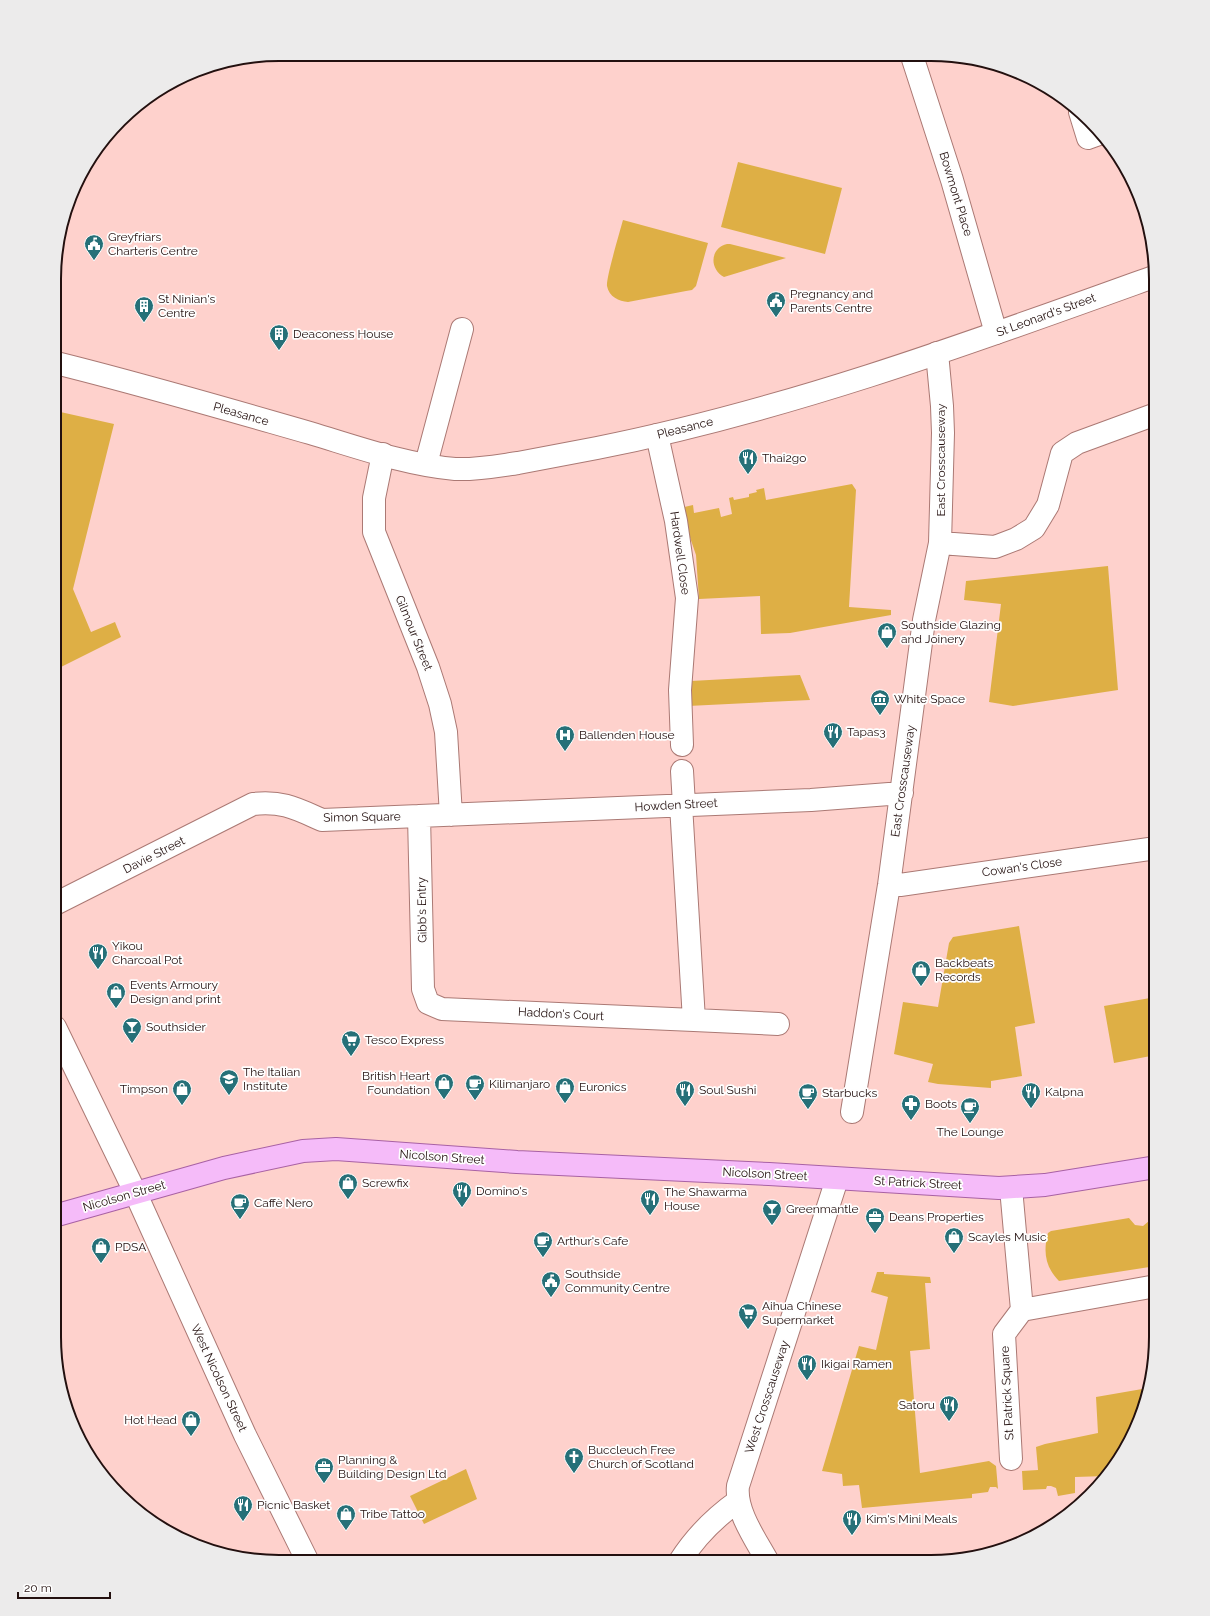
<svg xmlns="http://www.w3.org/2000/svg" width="1210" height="1616" font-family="Raleway,sans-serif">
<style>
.green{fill:#deaf45}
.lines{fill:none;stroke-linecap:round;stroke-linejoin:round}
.street-casing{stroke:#ab7974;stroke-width:24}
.secondary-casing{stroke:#ab7974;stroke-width:24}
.primary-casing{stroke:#a861a4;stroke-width:24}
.street{stroke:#fff;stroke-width:22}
.secondary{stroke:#fff;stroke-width:22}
.primary{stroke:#f5bbf9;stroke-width:22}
.labels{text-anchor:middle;stroke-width:3.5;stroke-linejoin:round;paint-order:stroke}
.street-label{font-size:12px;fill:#23100f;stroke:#fefefe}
.poi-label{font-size:12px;fill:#23100f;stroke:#fefefe;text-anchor:start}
.rim{fill:none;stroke:#23100f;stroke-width:2}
</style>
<rect width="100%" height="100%" fill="#fed1cc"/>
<path class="green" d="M738 162 842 188 825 254 721 227Z
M623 220 708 243 696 286 692 290 686 291 628 302C619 301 609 297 607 286 606 278 620 231 623 220Z
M727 244H730L786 258 724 277C709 269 710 248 727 244Z
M56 411 114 424 73 589 91 632 115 622 121 637 55 670Z
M852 484 856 490 849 607 891 610V615L790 633 761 634 760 596 699 599 696 555 680 508 693 505 694 513 719 508 721 517 732 514 729 498 733 497 734 500 749 497V494L757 492 756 490 764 488 766 500Z
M1108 566 1118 690 1013 706 989 702 1001 604 964 600 966 581Z
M800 675 810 700 688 706 691 681Z
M1019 926 1035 1023 1015 1027 1022 1076 991 1081V1088L938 1084 928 1082 933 1064 894 1054 903 1002 938 1007 949 943 953 937Z
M1156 997V1055L1114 1063 1104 1006Z
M1156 1214V1266L1059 1281C1045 1267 1043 1251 1048 1233L1051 1231 1129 1218 1135 1225 1143 1226 1149 1221 1151 1215Z
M877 1272H884V1274L930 1277 931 1283H925L930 1349 910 1351 920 1473 989 1461 996 1466 998 1489 996 1487H990L988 1492 972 1494V1498L862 1508 859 1485 843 1486 842 1474 822 1471 859 1346 876 1350 888 1297 871 1292Z
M1148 1388 1144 1409 1118 1462 1106 1476 1075 1477V1493L1058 1496 1056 1488 1051 1486H1047L1046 1489 1023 1490 1022 1471 1038 1470 1036 1447 1045 1444 1098 1433 1096 1397Z
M466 1469 477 1499 424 1524 410 1496Z"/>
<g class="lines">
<g class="street-casing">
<path id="street" d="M912 56 952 180 996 333
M1080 112 1088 138 1102 133
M657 435 676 521 687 598 680 690 682 745
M383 454 374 498V532L428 667 440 704 446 732 451 815
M426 464 462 329
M940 543 995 547 1016 539 1034 528 1048 505 1062 453 1077 443 1156 414
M682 771 684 805
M419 816 423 989 428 1003 442 1009 694 1020 681 805
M889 885H900L1156 848
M55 904 253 804C283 801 295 808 322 820L811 800 902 793
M694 1020 778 1024
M55 1027 135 1192 245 1435 307 1560
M852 1112 889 885 924 620 940 543 943 433 942 406 937 353
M1011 1188 1022 1310 1156 1286
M1011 1459 1004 1334 1022 1310
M680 1561C696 1536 714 1518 738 1501
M768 1562C756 1540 735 1511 738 1486L837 1179"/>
</g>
<g class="secondary-casing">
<path id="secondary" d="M56 363C141 384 226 409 310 433 357 447 407 465 455 469 476 470 497 466 518 463 544 458 570 453 597 448 788 410 973 342 1156 276"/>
</g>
<g class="primary-casing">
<path id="primary" d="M54 1216 224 1168 303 1151 336 1149 517 1162 769 1174 999 1188 1045 1185 1156 1167"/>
</g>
<use href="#street" class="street"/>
<use href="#secondary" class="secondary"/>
<use href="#primary" class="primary"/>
</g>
<defs>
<g id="civic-pin" transform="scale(1)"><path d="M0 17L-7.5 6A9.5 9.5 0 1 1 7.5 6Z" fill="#267078" stroke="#fefefe"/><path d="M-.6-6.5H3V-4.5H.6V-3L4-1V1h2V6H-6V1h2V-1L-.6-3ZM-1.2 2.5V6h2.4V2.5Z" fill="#fff"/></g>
<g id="building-pin" transform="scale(1)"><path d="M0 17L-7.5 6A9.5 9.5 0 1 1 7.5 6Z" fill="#267078" stroke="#fefefe"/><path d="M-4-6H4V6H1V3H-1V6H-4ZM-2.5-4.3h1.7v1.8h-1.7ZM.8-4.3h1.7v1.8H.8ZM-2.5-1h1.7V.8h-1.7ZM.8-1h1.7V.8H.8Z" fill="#fff"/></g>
<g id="restaurant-pin" transform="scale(1)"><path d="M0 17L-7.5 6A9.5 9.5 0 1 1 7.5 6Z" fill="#267078" stroke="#fefefe"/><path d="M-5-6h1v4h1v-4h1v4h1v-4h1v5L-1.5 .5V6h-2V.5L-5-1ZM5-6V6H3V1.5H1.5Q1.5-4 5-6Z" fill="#fff"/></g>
<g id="shop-pin" transform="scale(1)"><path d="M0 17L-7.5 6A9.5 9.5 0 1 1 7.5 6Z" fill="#267078" stroke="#fefefe"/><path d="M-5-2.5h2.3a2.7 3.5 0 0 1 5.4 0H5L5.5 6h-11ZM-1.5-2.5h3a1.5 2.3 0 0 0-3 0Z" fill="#fff"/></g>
<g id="museum-pin" transform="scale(1)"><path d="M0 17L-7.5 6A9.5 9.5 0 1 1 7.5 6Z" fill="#267078" stroke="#fefefe"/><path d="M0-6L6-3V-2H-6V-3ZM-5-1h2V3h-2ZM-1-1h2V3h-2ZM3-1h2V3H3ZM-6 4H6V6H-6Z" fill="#fff"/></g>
<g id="hospital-pin" transform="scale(1)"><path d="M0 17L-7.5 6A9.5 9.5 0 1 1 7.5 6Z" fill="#267078" stroke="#fefefe"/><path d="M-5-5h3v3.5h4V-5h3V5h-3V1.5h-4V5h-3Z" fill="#fff"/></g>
<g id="bar-pin" transform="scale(1)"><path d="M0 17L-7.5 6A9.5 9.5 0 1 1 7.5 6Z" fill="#267078" stroke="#fefefe"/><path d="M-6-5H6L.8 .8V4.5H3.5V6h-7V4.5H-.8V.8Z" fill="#fff"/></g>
<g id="supermarket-pin" transform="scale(1)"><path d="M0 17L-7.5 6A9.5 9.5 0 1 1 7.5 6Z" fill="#267078" stroke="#fefefe"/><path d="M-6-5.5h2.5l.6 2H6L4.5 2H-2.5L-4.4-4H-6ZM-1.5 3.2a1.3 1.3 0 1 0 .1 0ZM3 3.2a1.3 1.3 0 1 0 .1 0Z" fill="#fff"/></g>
<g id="university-pin" transform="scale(1)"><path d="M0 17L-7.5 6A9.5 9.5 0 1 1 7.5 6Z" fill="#267078" stroke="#fefefe"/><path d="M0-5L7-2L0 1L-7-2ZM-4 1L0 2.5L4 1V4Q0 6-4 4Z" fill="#fff"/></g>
<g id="cafe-pin" transform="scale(1)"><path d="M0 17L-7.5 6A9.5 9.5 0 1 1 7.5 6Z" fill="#267078" stroke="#fefefe"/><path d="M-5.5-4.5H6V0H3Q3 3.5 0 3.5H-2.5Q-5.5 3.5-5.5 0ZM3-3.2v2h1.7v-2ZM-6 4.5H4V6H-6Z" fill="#fff"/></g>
<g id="pharmacy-pin" transform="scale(1)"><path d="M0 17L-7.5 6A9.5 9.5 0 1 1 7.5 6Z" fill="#267078" stroke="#fefefe"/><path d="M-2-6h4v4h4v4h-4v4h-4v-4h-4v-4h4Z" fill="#fff"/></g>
<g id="office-pin" transform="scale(1)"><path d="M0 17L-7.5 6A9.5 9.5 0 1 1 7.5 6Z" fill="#267078" stroke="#fefefe"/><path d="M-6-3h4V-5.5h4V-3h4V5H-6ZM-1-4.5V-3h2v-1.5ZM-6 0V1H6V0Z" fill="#fff"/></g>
<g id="church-pin" transform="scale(1)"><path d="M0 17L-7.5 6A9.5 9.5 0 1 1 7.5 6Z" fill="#267078" stroke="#fefefe"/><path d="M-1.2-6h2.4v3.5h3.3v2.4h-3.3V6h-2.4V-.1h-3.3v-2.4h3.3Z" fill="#fff"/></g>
</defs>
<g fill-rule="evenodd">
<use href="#civic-pin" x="94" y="244"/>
<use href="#civic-pin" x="776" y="301"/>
<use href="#building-pin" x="144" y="306"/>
<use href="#building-pin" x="279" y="334"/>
<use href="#restaurant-pin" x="748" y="458"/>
<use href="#shop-pin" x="887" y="632"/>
<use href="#museum-pin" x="880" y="699"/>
<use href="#restaurant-pin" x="833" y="732"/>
<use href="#hospital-pin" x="565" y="735"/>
<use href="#restaurant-pin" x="98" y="953"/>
<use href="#shop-pin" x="921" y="970"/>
<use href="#shop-pin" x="116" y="992"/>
<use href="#bar-pin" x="132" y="1027"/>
<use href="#supermarket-pin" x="351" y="1040"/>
<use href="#university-pin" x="229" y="1079"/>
<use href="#shop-pin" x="444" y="1083"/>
<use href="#cafe-pin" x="475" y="1084"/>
<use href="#shop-pin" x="565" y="1087"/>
<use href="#shop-pin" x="182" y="1089"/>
<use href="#restaurant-pin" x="685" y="1090"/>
<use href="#restaurant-pin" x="1031" y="1092"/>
<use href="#cafe-pin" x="808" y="1093"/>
<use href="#pharmacy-pin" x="911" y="1104"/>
<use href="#cafe-pin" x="970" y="1107"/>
<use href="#shop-pin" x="348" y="1183"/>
<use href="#restaurant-pin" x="462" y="1191"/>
<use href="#restaurant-pin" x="650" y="1199"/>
<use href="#cafe-pin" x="240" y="1203"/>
<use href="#bar-pin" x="772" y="1209"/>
<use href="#office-pin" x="875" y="1217"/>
<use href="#shop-pin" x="954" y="1237"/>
<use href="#cafe-pin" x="543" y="1241"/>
<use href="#shop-pin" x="101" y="1247"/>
<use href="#civic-pin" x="551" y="1281"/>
<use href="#supermarket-pin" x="748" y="1313"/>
<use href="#restaurant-pin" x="807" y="1364"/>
<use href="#restaurant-pin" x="949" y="1405"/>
<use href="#shop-pin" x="191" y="1420"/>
<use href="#church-pin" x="574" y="1457"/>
<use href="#office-pin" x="324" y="1467"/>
<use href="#restaurant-pin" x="243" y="1505"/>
<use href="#shop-pin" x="346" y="1514"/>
<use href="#restaurant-pin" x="852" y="1519"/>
</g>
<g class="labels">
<g class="street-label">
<text transform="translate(956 194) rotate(73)" y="4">Bowmont Place</text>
<text transform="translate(1046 315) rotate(-20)" y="4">St Leonard's Street</text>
<text transform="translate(241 414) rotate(16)" y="4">Pleasance</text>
<text transform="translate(685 428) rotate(-14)" y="4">Pleasance</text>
<text transform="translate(941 460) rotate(-90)" y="4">East Crosscauseway</text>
<text transform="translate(680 553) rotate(82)" y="4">Hardwell Close</text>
<text transform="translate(414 633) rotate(68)" y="4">Gilmour Street</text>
<text transform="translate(903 781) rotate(-82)" y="4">East Crosscauseway</text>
<text transform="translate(676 805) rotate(-3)" y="4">Howden Street</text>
<text transform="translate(362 817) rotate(-1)" y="4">Simon Square</text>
<text transform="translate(154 855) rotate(-27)" y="4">Davie Street</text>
<text transform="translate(1022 867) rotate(-8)" y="4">Cowan's Close</text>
<text transform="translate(422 910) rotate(-91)" y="4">Gibb's Entry</text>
<text transform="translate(561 1014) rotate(3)" y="4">Haddon's Court</text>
<text transform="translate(442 1157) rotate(4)" y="4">Nicolson Street</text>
<text transform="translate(765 1174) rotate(3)" y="4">Nicolson Street</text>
<text transform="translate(918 1183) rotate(3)" y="4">St Patrick Street</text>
<text transform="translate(124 1196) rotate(-16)" y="4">Nicolson Street</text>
<text transform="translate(219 1378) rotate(65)" y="4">West Nicolson Street</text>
<text transform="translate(1007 1393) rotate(-93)" y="4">St Patrick Square</text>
<text transform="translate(767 1397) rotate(-72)" y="4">West Crosscauseway</text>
</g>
<g class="poi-label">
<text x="108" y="241">Greyfriars<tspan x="108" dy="14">Charteris Centre</tspan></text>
<text x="790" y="298">Pregnancy and<tspan x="790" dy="14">Parents Centre</tspan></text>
<text x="158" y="303">St Ninian's<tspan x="158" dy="14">Centre</tspan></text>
<text x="293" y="338">Deaconess House</text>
<text x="762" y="462">Thai2go</text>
<text x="901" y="629">Southside Glazing<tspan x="901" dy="14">and Joinery</tspan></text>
<text x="894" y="703">White Space</text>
<text x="847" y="736">Tapas3</text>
<text x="579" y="739">Ballenden House</text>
<text x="112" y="950">Yikou<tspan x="112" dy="14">Charcoal Pot</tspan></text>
<text x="935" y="967">Backbeats<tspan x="935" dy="14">Records</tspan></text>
<text x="130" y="989">Events Armoury<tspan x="130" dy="14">Design and print</tspan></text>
<text x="146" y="1031">Southsider</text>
<text x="365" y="1044">Tesco Express</text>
<text x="243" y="1076">The Italian<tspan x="243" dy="14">Institute</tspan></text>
<text x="430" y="1080" text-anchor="end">British Heart<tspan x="430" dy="14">Foundation</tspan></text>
<text x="489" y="1088">Kilimanjaro</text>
<text x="579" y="1091">Euronics</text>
<text x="168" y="1093" text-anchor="end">Timpson</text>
<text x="699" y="1094">Soul Sushi</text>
<text x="1045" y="1096">Kalpna</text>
<text x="822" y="1097">Starbucks</text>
<text x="925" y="1108">Boots</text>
<text x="970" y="1136" text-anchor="middle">The Lounge</text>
<text x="362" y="1187">Screwfix</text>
<text x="476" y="1195">Domino's</text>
<text x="664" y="1196">The Shawarma<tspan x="664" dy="14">House</tspan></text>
<text x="254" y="1207">Caffè Nero</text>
<text x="786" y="1213">Greenmantle</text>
<text x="889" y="1221">Deans Properties</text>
<text x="968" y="1241">Scayles Music</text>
<text x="557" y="1245">Arthur's Cafe</text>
<text x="115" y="1251">PDSA</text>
<text x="565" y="1278">Southside<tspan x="565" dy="14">Community Centre</tspan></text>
<text x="762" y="1310">Aihua Chinese<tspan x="762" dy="14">Supermarket</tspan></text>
<text x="821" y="1368">Ikigai Ramen</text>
<text x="935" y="1409" text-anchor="end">Satoru</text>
<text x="177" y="1424" text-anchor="end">Hot Head</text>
<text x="588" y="1454">Buccleuch Free<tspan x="588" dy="14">Church of Scotland</tspan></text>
<text x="338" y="1464">Planning &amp;<tspan x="338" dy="14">Building Design Ltd</tspan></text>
<text x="257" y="1509">Picnic Basket</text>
<text x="360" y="1518">Tribe Tattoo</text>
<text x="866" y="1523">Kim's Mini Meals</text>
</g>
</g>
<path d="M0 0H1210V1616H0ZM279 61H931A218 218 0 0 1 1149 279V1337A218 218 0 0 1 931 1555H279A218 218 0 0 1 61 1337V279A218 218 0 0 1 279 61Z" fill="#ecebeb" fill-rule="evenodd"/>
<path class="rim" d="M279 61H931A218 218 0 0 1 1149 279V1337A218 218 0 0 1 931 1555H279A218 218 0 0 1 61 1337V279A218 218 0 0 1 279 61Z"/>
<path d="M18 1592v6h92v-6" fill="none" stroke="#23100f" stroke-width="2"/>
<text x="24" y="1592" font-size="12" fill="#23100f" stroke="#fefefe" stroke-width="3" paint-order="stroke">20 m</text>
</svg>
